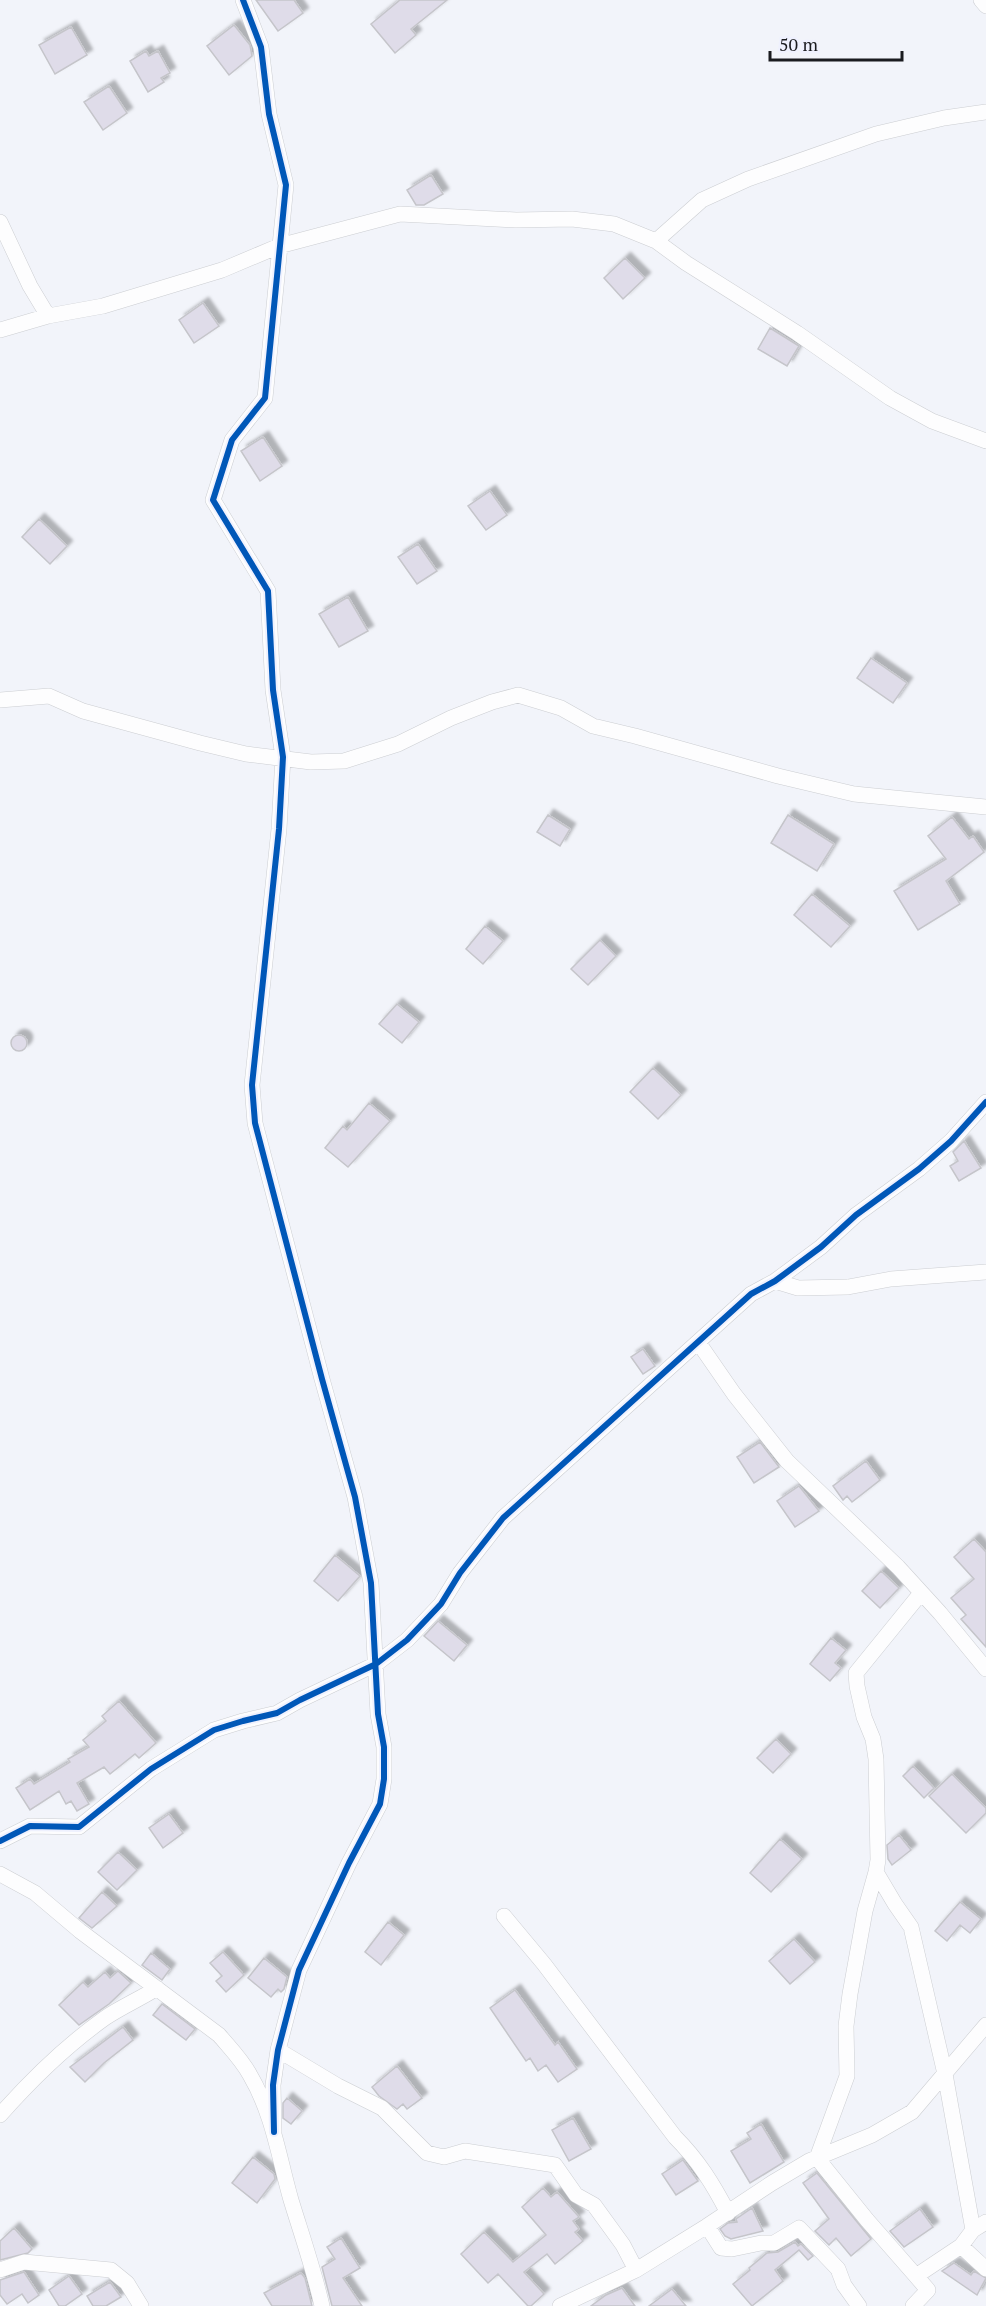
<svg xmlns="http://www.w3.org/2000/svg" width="986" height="2306" font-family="'PT Serif',serif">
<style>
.building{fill:#dfdce9;stroke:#c5c5ca;stroke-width:1.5;filter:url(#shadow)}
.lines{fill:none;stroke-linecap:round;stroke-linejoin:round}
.minor-casing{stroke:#ccced2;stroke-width:16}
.minor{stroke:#fdfdfe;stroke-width:15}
.cycleway-casing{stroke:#eff1fe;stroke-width:10}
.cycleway{stroke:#0057b8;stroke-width:6}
</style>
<defs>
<filter id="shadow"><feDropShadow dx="5.5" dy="-5.5" stdDeviation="1.5" flood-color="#0004"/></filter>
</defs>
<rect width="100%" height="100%" fill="#f2f4fa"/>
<path class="building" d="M256 0H294L303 13 278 31Z
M400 0H447L411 29 416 35 395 53 371 24Z
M234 25 250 45 252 56 229 75 207 46Z
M71 27 87 55 55 74 39 45Z
M146 51 149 56 158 51 170 73 161 78 164 82 148 92 130 61Z
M109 86 127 113 103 130 84 102Z
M431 175 443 194 424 205H416L407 190Z
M625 258 645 278 623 299 604 278Z
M203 303 219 326 194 343 179 320Z
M770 328 799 346 787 366 758 349Z
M263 437 282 466 260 481 241 451Z
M490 491 507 515 486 530 468 506Z
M39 519 67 546 50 564 22 537Z
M418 544 437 571 417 584 398 557Z
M348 597 368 631 339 647 319 614Z
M871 658 907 683 893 703 857 678Z
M548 815 570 829 560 846 537 832Z
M788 815 834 844 817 871 771 843Z
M952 817 969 839 973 836 984 852 946 881 960 904 918 930 894 891 946 859 928 836Z
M812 894 850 926 831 947 794 915Z
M485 926 503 941 483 964 466 949Z
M600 940 616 956 588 985 571 969Z
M397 1004 419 1022 402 1043 379 1024Z
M11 1043a8 8 0 1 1 16 0a8 8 0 1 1-16 0Z
M653 1068 681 1095 658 1119 630 1092Z
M369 1103 390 1121 348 1167 325 1148 343 1126 347 1130Z
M964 1141 981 1168 959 1181 950 1166 958 1161 953 1152Z
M643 1349 655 1366 643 1374 631 1357Z
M760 1442 779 1467 754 1483 737 1457Z
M866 1461 880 1480 852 1502 847 1496 843 1500 833 1486Z
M799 1486 819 1511 795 1527 777 1501Z
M974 1539 986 1552V1647L961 1619 966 1615 951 1598 974 1579 954 1557Z
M335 1555 360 1576 338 1601 314 1581Z
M881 1571 899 1588 880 1608 862 1591Z
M438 1621 467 1645 454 1661 424 1636Z
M831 1638 846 1650 835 1663 841 1668 830 1681 810 1664Z
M119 1701 156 1743 139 1758 135 1754 110 1774 104 1767 77 1783 89 1804 77 1811 71 1801 66 1804 59 1791 30 1810 16 1788 30 1779 34 1784 70 1762 68 1759 89 1747 83 1740 106 1721 102 1716Z
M776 1739 791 1754 773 1773 757 1758Z
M913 1766 934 1788 924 1798 903 1776Z
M952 1774 986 1808V1813L966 1833 929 1796Z
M169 1814 183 1833 163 1848 149 1828Z
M899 1835 911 1850 892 1865 888 1859 887 1845Z
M780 1839 802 1859 771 1892 750 1873Z
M118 1852 137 1870 117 1890 98 1872Z
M102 1892 117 1906 92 1928 79 1918Z
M960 1902 981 1919 970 1933 960 1925 947 1941 935 1931Z
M388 1922 404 1935 381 1965 365 1952Z
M794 1939 815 1962 790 1984 769 1961Z
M223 1952 244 1975 226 1992 216 1981 222 1976 210 1963Z
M151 1953 170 1969 162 1980 142 1965Z
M264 1958 287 1977 284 1989 281 1992 278 1989 271 1997 248 1978Z
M118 1971 131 1983 109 2004 79 2025 59 2005 83 1982 88 1987 105 1972 110 1978Z
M515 1990 555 2045 558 2042 577 2069 558 2082 546 2065 538 2071 530 2058 526 2061 490 2008Z
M162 2004 195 2029 186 2040 153 2015Z
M123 2027 133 2040 104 2063 85 2082 70 2067Z
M397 2066 422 2098 407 2109 403 2104 397 2109 379 2096 372 2087Z
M287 2098 302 2111 291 2124 283 2118V2103Z
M573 2118 591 2149 569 2161 552 2130Z
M761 2124 784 2162 750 2183 731 2151 751 2139 747 2133Z
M253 2157 274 2174 275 2179 257 2203 232 2183Z
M683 2160 698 2181 676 2195 662 2174Z
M817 2173 871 2239 851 2256 836 2238 829 2245 815 2231 829 2219 803 2183Z
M543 2188 551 2197 557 2192 579 2217 573 2221 579 2229 575 2232 583 2241 555 2264 547 2254 524 2272 544 2294 531 2306H528L498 2274 488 2283 461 2254 484 2232 513 2262 546 2235 522 2207Z
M752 2208 763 2231 731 2239 725 2236 720 2229 728 2223 737 2222 736 2219Z
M920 2209 933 2227 904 2247 890 2231Z
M14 2228 32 2249 28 2253 0 2260V2241Z
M341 2238 360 2268 343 2278 362 2306H332L322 2267 335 2259 327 2247Z
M795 2242 798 2246 801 2244 813 2256 808 2260 799 2250 775 2270 783 2281 752 2306 733 2284 750 2270 749 2268 767 2253 778 2252Z
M954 2263 971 2275 974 2271 986 2278 977 2295 942 2271Z
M24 2272 39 2295 28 2303 22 2294 7 2304 0 2295V2280Z
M301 2273 305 2278 312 2306H272L264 2293Z
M69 2276 82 2294 65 2306H59L49 2290Z
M110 2282 121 2297 106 2306H93L87 2296Z
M622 2288 635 2306H591L606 2295Z
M672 2289 686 2306H649Z"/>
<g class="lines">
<g class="minor-casing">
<path id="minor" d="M243 0 261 47 269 114 286 185 265 398 232 440 213 500 268 591 273 690 283 757 279 829 252 1085 255 1123 322 1379 355 1497 371 1583 378 1714 384 1747V1779L380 1804 349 1863 299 1970 278 2050 273 2085 274 2132
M981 0 986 6
M0 222 30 286 48 316
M656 241 702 200 748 179 876 134 944 118 986 112
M0 330 48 316 103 306 222 270 279 246 400 214 516 220 572 219 614 224 656 241 686 263 797 333 890 398 932 421 986 441
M0 700 49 696 83 711 200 743 246 754 311 762 344 761 398 744 451 718 492 702 518 695 561 708 593 726 635 736 778 776 854 794 986 807
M775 1281 798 1288 848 1287 891 1279 986 1272
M698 1342 734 1394 787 1461 898 1567 940 1613 986 1669
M921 1593 856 1673 857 1686 864 1717 873 1739 876 1759 878 1860 876 1872 895 1904 911 1927 945 2074 973 2230
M0 1841 30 1826 79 1827 151 1769 214 1730 243 1721 277 1713 300 1700 376 1664 407 1640 441 1604 460 1573 503 1518 751 1294 775 1281 821 1247 856 1215 919 1169 951 1141 986 1102
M876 1872 865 1911 850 1994 846 2026 847 2076 817 2158 867 2220 916 2276
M0 1874 35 1893 80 1931 219 2035C230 2048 242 2060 250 2075 273 2114 279 2158 291 2200 302 2236 314 2270 322 2306
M504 1916 544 1964 675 2137C698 2160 713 2184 728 2213
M278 2050 338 2086 382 2108 427 2153 444 2157 465 2151 555 2165 576 2195 594 2205 623 2245 636 2270
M0 2115C31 2080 67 2045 105 2018 121 2007 140 1999 157 1988
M707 2226 772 2183 809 2161 872 2135 912 2112 986 2025
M961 2246 986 2269
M0 2270 24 2262 111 2270 127 2283 141 2306
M560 2306 636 2270 707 2226 721 2248 732 2249 761 2243H774L799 2228 838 2269 844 2285 859 2306
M913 2306 928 2290 916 2276 961 2246 973 2230 986 2222"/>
</g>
<use href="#minor" class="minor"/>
<g class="cycleway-casing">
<path id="cycleway" d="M243 0 261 47 269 114 286 185 265 398 232 440 213 500 268 591 273 690 283 757 279 829 252 1085 255 1123 322 1379 355 1497 371 1583 378 1714 384 1747V1779L380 1804 349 1863 299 1970 278 2050 273 2085 274 2132
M0 1841 30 1826 79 1827 151 1769 214 1730 243 1721 277 1713 300 1700 376 1664 407 1640 441 1604 460 1573 503 1518 751 1294 775 1281 821 1247 856 1215 919 1169 951 1141 986 1102"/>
</g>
<use href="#cycleway" class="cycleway"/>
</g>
<path d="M770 51v9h132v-9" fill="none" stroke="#1a1b1f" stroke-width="3"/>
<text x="779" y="51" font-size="18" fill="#1a1b1f" stroke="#eff1fe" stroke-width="4.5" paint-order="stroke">50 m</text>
</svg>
